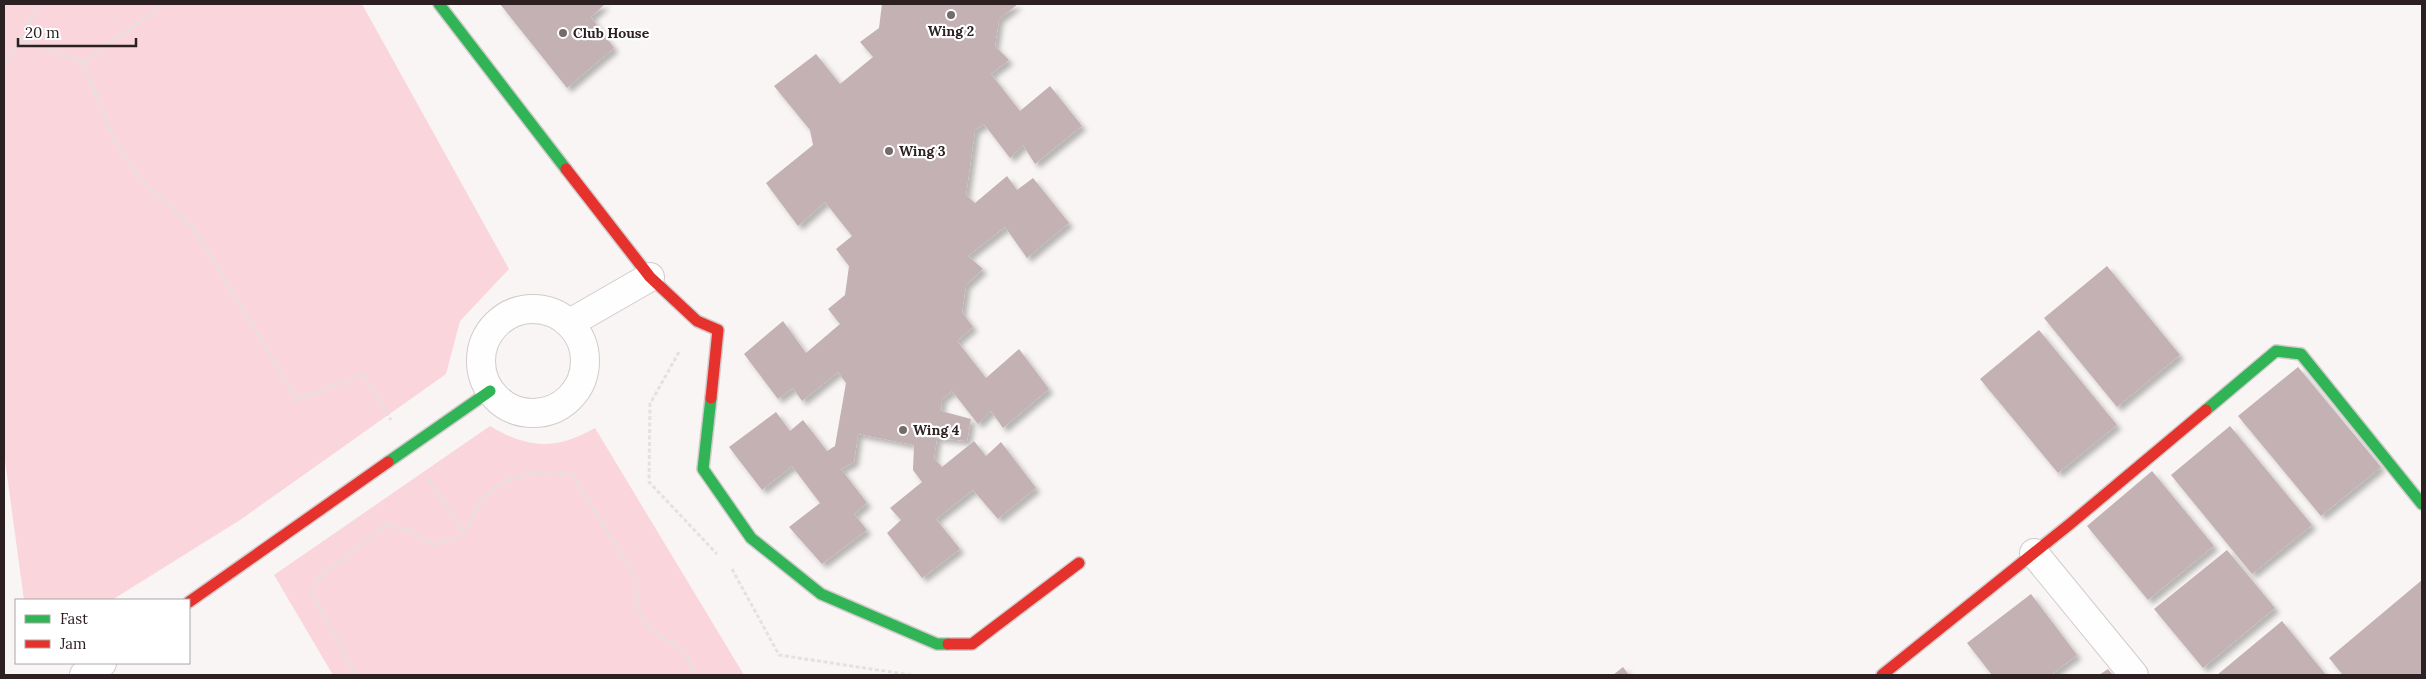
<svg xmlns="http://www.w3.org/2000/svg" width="2426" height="679" font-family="Lora,serif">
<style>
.green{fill:#fad5db}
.building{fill:#c3b1b4;filter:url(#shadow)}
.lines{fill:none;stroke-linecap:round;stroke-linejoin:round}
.street-casing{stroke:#d2cbcc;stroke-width:30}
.fast-casing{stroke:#d2cbcc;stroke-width:14}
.jam-casing{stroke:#d2cbcc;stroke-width:14}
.path{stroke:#e3e1e1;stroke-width:3;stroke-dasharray:4 2.5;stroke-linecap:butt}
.street{stroke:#fefefe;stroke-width:28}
.fast{stroke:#30b455;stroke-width:11}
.jam{stroke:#e5322d;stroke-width:11}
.poi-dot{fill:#746b6c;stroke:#fff;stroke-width:2}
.labels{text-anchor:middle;stroke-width:4.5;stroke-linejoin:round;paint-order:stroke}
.poi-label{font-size:14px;font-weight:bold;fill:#2c2022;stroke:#fff;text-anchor:start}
</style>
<defs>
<filter id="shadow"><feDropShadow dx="4.5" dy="4.5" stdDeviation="2.5" flood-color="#0004"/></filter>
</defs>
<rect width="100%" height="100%" fill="#f9f5f5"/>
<path class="green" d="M4 4H362L509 269 460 321 446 374 240 520 112 600H24L4 453Z
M490 426C528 449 556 450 595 428L744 675H333L274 575Z"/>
<path class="building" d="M500 4H605L591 17 614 48 567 88Z
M882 4H1018L999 19 995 46 1009 60 991 74 1020 111 1050 86 1082 126 1035 164 1023 145 1010 158 984 124 975 130 966 195 975 203 1007 176 1017 190 1033 178 1069 223 1027 258 1005 227 968 256 983 269 966 285 962 312 973 327 957 341 986 378 1019 349 1049 389 1003 428 991 411 978 424 952 391 942 399 941 411 971 419 967 441 937 438 934 458 942 467 974 441 986 456 1001 442 1036 488 998 519 973 490 936 519 960 549 922 578 887 533 901 520 890 508 922 482 913 470 914 445 858 434 854 462 841 469 867 503 854 514 867 530 822 564 789 527 820 503 792 466 762 490 729 447 776 412 790 431 803 420 827 451 835 446 846 383 838 372 802 401 793 388 778 399 744 354 783 321 806 353 840 324 828 309 845 295 849 266 836 249 852 236 825 202 798 226 766 183 813 145 810 130 774 86 816 54 840 84 873 57 860 42 879 28Z
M2107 266 2180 355 2117 407 2044 318Z
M2039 330 2117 425 2058 473 1980 379Z
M2298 367 2381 467 2321 516 2238 416Z
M2230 426 2312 525 2252 574 2171 475Z
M2152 471 2214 546 2148 600 2087 526Z
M2227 550 2275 608 2203 668 2154 609Z
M2422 580V672L2418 675H2343L2329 658Z
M2031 594 2077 655 2051 675H1992L1967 643Z
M2282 621 2326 675H2217Z
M1623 667 1629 675H1613Z
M2108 669 2113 675H2099Z"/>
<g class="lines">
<g class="street-casing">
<path id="street" d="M481 361a52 52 0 1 1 104 0a52 52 0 1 1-104 0Z
M570 323 650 277
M2034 553 2134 675
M84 675 102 663"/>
</g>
<g class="fast-casing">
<path id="fast" d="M439 4 566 169
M711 398 703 469 751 538 821 594 937 644H948
M2206 410 2276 351 2301 354 2422 504
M388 462 490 391"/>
</g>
<g class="jam-casing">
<path id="jam" d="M566 169 650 277 697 321 718 330 711 398
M189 602 388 462
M948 644H972L1079 563
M1882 675 2070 524 2206 410"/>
</g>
<path class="path" d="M22 39 83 62 114 140 140 179 196 231 297 400 363 374 391 420
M83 62 165 4
M4 63 25 34 37 4
M679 352 650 404 649 482 717 554
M428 478 464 533
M732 569 779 655 911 675
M356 675 312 594 317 579 386 525 409 530 432 545C441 542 459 539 464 532 471 524 474 511 481 502 504 473 539 469 573 475L637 581C631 651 693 631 692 675"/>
<use href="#street" class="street"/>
<use href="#fast" class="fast"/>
<use href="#jam" class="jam"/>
</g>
<g class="poi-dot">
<circle cx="951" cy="15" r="5"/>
<circle cx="563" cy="33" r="5"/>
<circle cx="889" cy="151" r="5"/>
<circle cx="903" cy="430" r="5"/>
</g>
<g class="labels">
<g class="poi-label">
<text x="951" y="36" text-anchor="middle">Wing 2</text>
<text x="573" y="38">Club House</text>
<text x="899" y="156">Wing 3</text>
<text x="913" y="435">Wing 4</text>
</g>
</g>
<rect width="2426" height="679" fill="none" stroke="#2c2022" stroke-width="10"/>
<rect x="15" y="599" width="175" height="65" fill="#ffffff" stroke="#aba6a7"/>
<rect x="25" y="615" width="25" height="8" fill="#30b455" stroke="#aba6a7"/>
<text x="60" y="624" font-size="15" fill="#2c2022">Fast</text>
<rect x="25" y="640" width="25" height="8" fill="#e5322d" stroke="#aba6a7"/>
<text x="60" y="649" font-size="15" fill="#2c2022">Jam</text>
<path d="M18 38v8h118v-8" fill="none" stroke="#2c2022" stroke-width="2.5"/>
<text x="25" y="38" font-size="15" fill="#2c2022" stroke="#ffffff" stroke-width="4" paint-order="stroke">20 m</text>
</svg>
